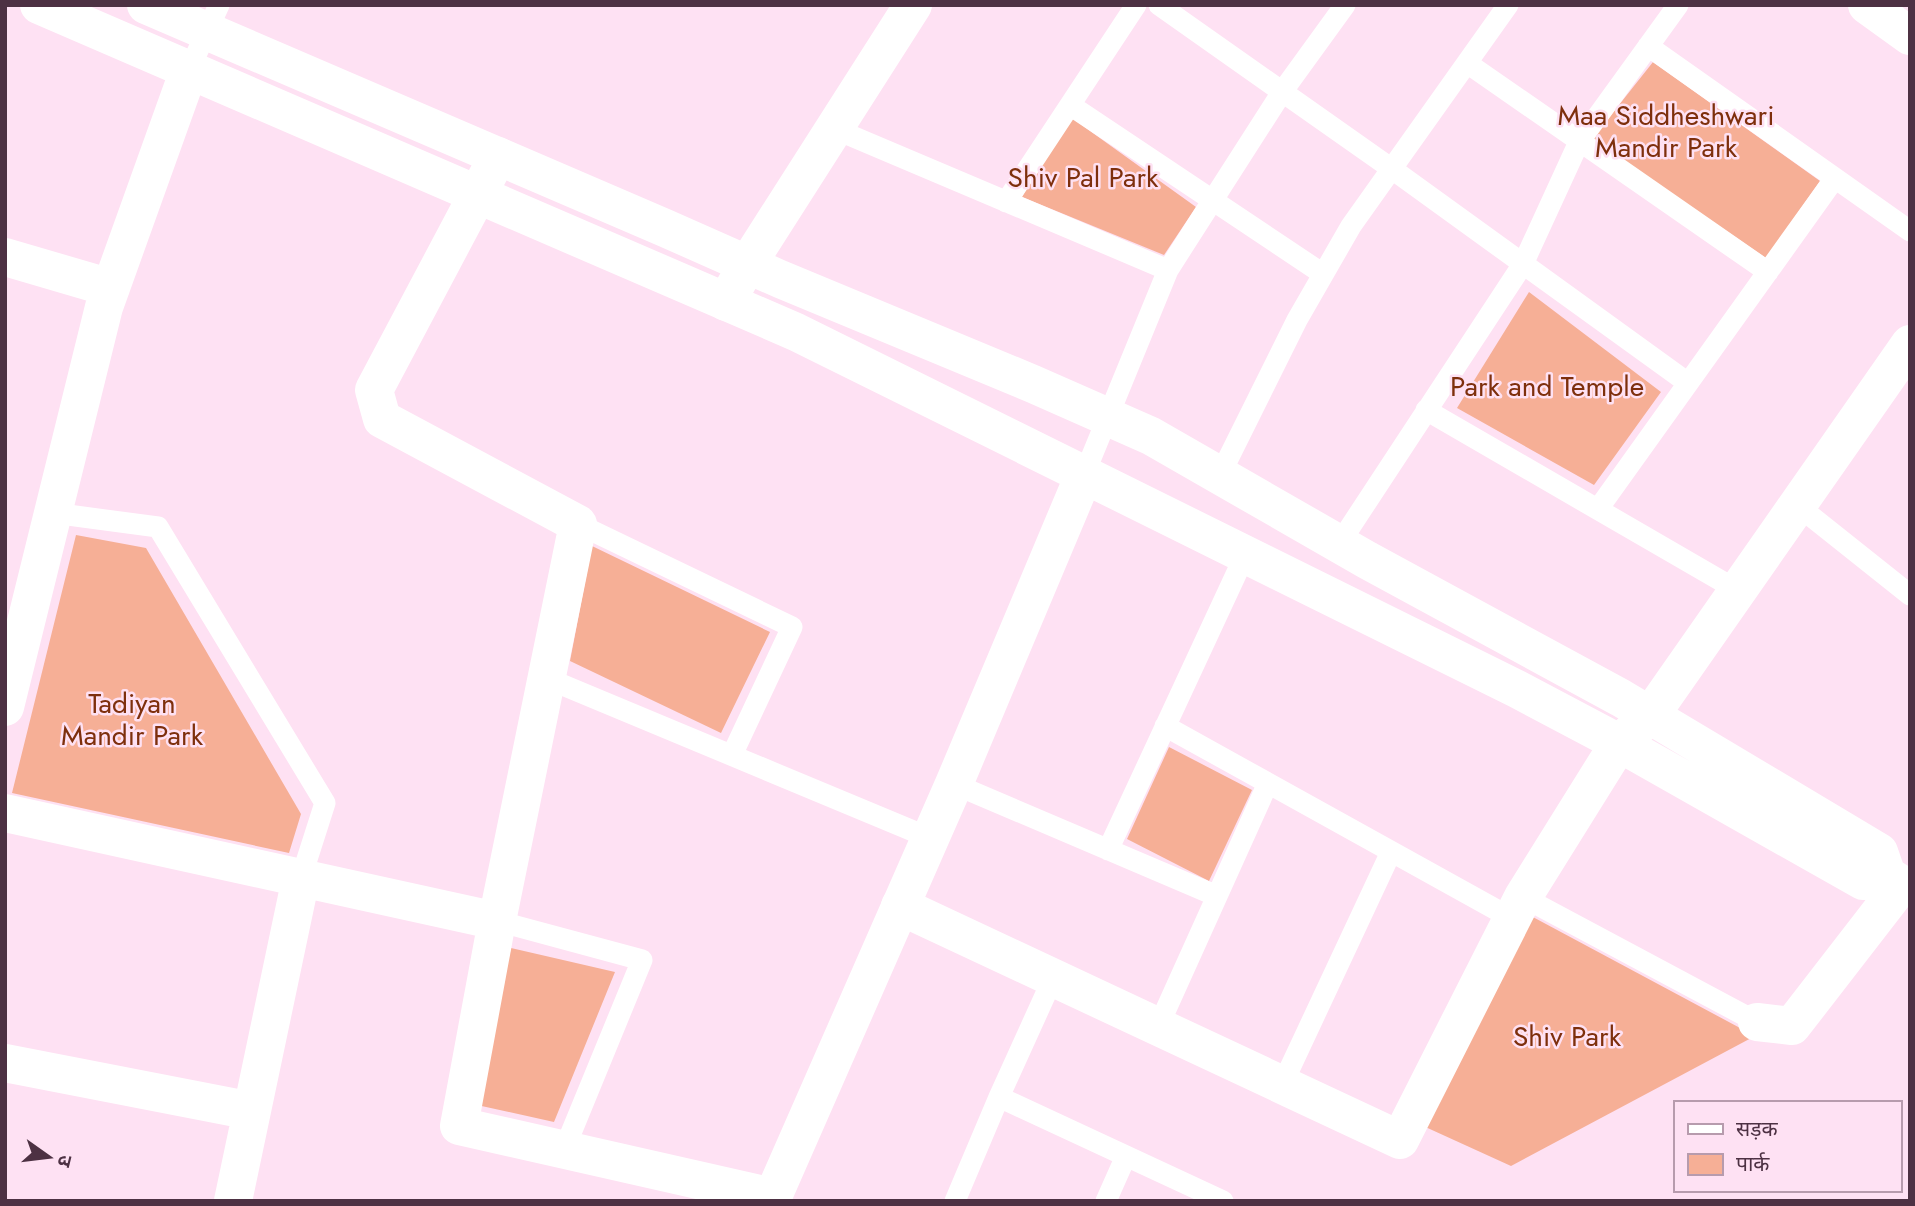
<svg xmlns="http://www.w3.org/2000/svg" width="1915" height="1206" font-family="Jost,'Noto Sans Devanagari',sans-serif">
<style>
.green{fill:#f6af96}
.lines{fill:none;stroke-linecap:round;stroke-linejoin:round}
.service{stroke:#fff;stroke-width:21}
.minor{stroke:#fff;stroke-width:38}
.tertiary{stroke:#fff;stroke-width:38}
.labels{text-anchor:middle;stroke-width:5;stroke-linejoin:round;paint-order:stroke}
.park-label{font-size:28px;fill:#7e2f0c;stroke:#fee1f3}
</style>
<rect width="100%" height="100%" fill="#fee1f3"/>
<path class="green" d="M1653 62 1820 181 1766 258 1592 139Z
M1065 113 1196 207 1164 255 1022 197Z
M1529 292 1661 392 1594 485 1457 408Z
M76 535 146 548 301 814 289 853 12 793Z
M592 546 770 632 721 733 570 661Z
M1169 747 1252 790 1209 881 1127 839Z
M1531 916 1755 1036 1511 1166 1421 1125Z
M511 948 615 972 554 1122 477 1105Z"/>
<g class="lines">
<path class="service" d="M1159 5 1392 169 1688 383
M1648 46 1910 231
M1467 63 1768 272
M189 70 219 5
M1070 105 1323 274
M835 129 1168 270
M1006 202 1136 5
M1426 410 1737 590
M1084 475 1168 270 1282 92 1345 5
M1220 475 1297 320 1351 226 1508 5
M1797 505 1910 595
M1598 509 1835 178
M53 513 158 527 325 803 301 878
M578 524 792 627 732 755
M1339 544 1523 264 1579 142 1678 5
M546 678 930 838
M1165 726 1513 919
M954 784 1217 896
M1108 850 1245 555
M1523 897 1757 1022
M497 921 642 960 564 1150
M1158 1027 1268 783
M1282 1085 1391 852
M999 1097 1223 1201
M955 1201 999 1097 1053 978
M1106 1201 1126 1156"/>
<path class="minor" d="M1867 5 1910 36
M498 156 374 390 382 419 578 524 497 921 459 1126 773 1197
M5 257 111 288
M726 302 747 265 913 5
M5 707 104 307 189 70
M5 813 497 921
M900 906 1400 1140 1523 897 1619 743 1650 716 1910 344
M1757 1022 1792 1026 1901 885
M5 1063 252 1111
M233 1201 301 878"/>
<path class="tertiary" d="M39 5 796 332 1517 689 1619 743 1863 881 1887 875
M146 5 665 228 780 279 1033 384 1151 436 1367 560 1621 698 1879 852 1887 875 1906 887
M771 1201 954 784 1084 475"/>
</g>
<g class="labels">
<g class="park-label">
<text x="1666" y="125">Maa Siddheshwari<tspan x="1666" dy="32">Mandir Park</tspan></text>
<text x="1083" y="187">Shiv Pal Park</text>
<text x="1547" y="396">Park and Temple</text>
<text x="132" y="713">Tadiyan<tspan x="132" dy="32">Mandir Park</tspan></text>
<text x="1567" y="1046">Shiv Park</text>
</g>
</g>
<rect width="1915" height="1206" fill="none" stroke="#4d3143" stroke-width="14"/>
<rect x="1674" y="1101" width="228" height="91" fill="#fee1f3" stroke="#b79bad" stroke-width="2"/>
<rect x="1688" y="1124" width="35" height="10" fill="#ffffff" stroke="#b79bad" stroke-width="2"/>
<text x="1736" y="1136" font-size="21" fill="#4d3143">सड़क</text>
<rect x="1688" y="1154" width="35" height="21" fill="#f6af96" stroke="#b79bad" stroke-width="2"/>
<text x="1736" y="1171" font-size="21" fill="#4d3143">पार्क</text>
<g transform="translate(49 1157) rotate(104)" stroke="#fee1f3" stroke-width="5" paint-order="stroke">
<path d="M0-5L12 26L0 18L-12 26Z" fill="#4d3143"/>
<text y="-10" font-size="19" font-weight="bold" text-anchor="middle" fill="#4d3143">उ</text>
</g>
</svg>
